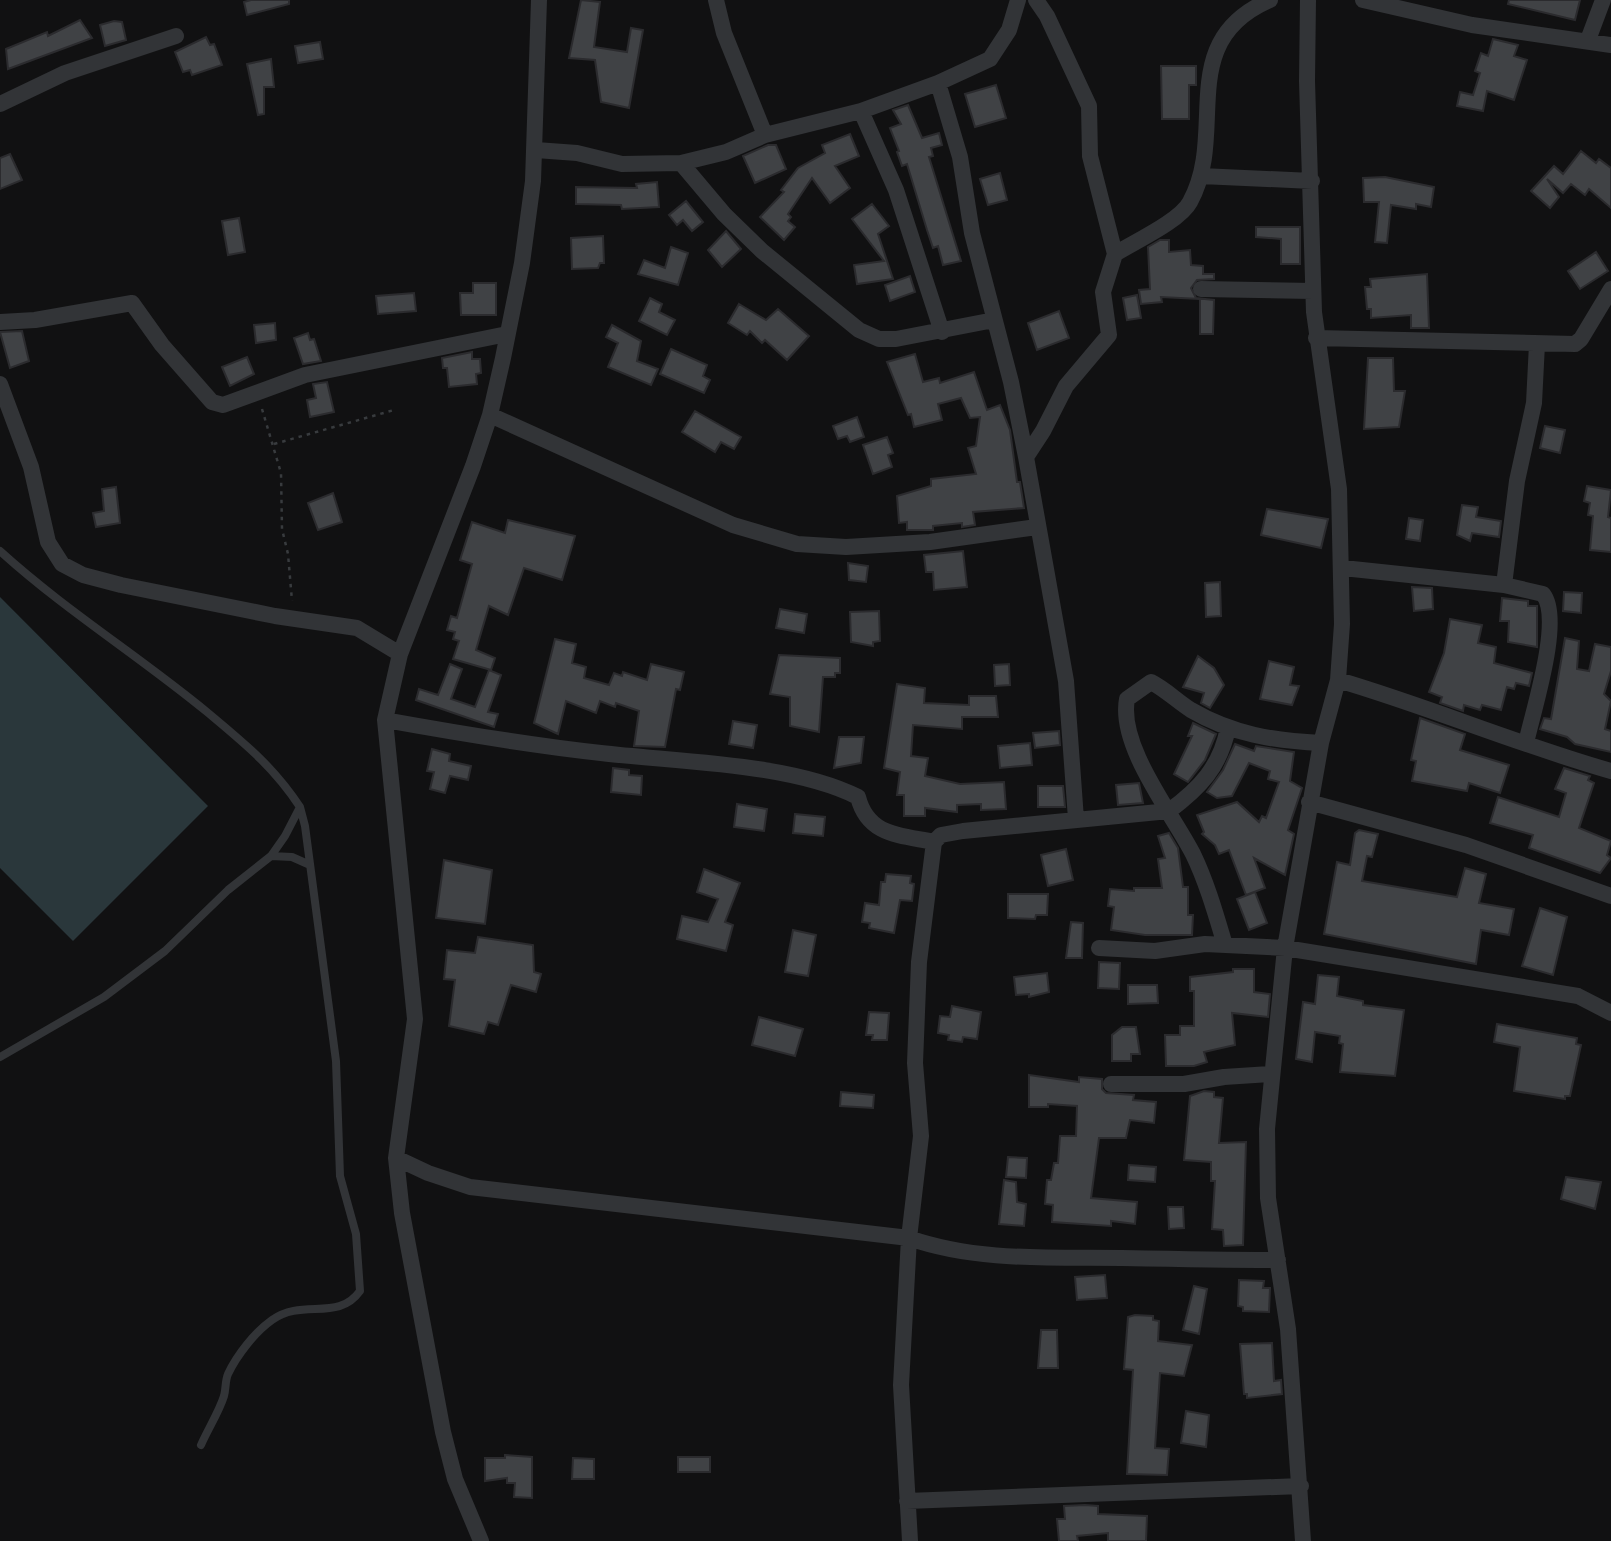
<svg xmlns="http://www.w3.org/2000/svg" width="1611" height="1541" font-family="Barlow,sans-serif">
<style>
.water{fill:#2a373b}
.building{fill:#404245;stroke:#2b2b2e;stroke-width:2}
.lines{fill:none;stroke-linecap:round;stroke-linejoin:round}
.path{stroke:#383b3e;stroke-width:2.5;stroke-dasharray:3.5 5;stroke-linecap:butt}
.lane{stroke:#323437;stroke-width:8}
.street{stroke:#323437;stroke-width:16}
</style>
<rect width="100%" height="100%" fill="#111112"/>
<path class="water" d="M0 597 208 806 73 941 0 868Z"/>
<path class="building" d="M251 0H289V4L247 15 244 2Z
M581 0 600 2 594 47 627 52 631 28 643 30 629 108 601 102 595 60 569 58Z
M1509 0H1580L1575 20 1508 4Z
M80 20 92 38 8 69 6 49 47 32 48 36Z
M114 21 122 22 126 40 105 46 100 25Z
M206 37 210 45 214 44 222 65 192 75 190 70 183 72 175 52Z
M1493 39 1518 45 1514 56 1527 60 1514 100 1487 91 1483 111 1457 106 1460 92 1473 95 1480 73 1475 71 1481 53 1488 56Z
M320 42 323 59 298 63 295 46Z
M271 59 274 87H264V114L258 115 247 64Z
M1161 66H1196V85H1189V119H1162Z
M996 85 1006 118 975 127 965 94Z
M908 105 922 138 939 133 942 145 931 148 933 156 929 157 961 261 943 265 938 246 933 248 927 230 907 164 902 166 897 152 899 151 890 128 901 124 893 110Z
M850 134 859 156 835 166 850 188 830 203 812 178 788 214 791 217 788 221 795 227 784 240 760 217 784 192 781 190 798 168 825 153 822 145Z
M768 145H776L786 169 755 183 743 156Z
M1581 151 1596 163 1599 159 1611 168V208L1589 189 1585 195 1571 184 1563 193 1547 179 1559 197 1550 208 1531 191 1554 166 1563 174Z
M10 154 22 180 0 189V158Z
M1000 173 1007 200 988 205 980 179Z
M1385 177 1434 187 1431 207 1416 204V209L1391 205 1387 243 1375 242 1379 202H1364L1363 178Z
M657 182 659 207 622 209 621 205 576 204V187L637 188 636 184Z
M686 201 703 222 692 231 683 220 677 225 669 215Z
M872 204 889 226 878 234 893 279 857 284 854 265 884 261 852 219Z
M239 218 245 252 228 255 222 221Z
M1256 227H1300V264H1281V239L1256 237Z
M726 231 741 249 722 267 708 250Z
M603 236 604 263H600L598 268 572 269 571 238Z
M1160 240H1169V252L1190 250 1191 265 1203 266V274H1214V279L1197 280 1191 288 1196 298 1214 300 1213 334H1200V299L1161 297 1162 302 1141 304 1139 290 1150 289 1148 247Z
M671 247 688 253 678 285 638 274 644 260 665 268Z
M1596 252 1608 271 1580 289 1568 271Z
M1427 274 1429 328H1411V315L1371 318V309H1367L1365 287H1371L1370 279Z
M910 276 915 292 890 301 885 285Z
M473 283H496V315H461L460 293H473Z
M414 293 416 311 378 314 376 296Z
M1137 295 1141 318 1127 320 1123 298Z
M650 298 662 304 659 312 675 320 667 335 639 321Z
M739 304 766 320 778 309 809 336 787 360 765 340 762 343 750 331 747 335 728 323Z
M1059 311 1069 338 1037 350 1028 323Z
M275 323 276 340 256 343 254 325Z
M612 325 641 341 637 361 658 369 651 385 608 367 618 343 606 337Z
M22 331 29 361 10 368 0 332Z
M308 333 310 340 314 339 321 361 303 364 294 338Z
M671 349 707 365 703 376 710 380 704 393 660 374Z
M472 352V359H480L481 373 476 374 477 384 449 387 447 368H443L442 358Z
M915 354 923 382 939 378 940 383 974 372 987 410 1000 405 1010 430 1017 482H1020L1024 508 973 512 975 525 962 527V523L933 526V530H907V522L899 523 897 496 931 486V479L976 474 968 448 976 446 980 417 970 418 961 398 938 404 942 420 914 427 911 414 908 415 887 362Z
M247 357 254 374 230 386 222 367Z
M1368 358H1393L1394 391H1405L1399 427 1364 429Z
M327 382 334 412 310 417 307 400 316 398 313 384Z
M695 411 741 437 734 449 721 442 715 452 682 432Z
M857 417 864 437 850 442 847 436 838 439 833 426Z
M1545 426 1565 430 1560 453 1540 448Z
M887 437 893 453 888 455 892 467 873 474 863 445Z
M1587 486 1611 490 1608 517 1611 518V552L1590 550 1593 516 1588 515 1590 503 1584 501Z
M116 487 120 523 96 527 93 513 104 511 102 489Z
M333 493 342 522 318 530 308 503Z
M1462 505 1478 507 1476 517 1501 521 1499 537 1472 533 1470 541 1457 535Z
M1267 509 1328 519 1321 548 1261 535Z
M1409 518 1423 520 1420 541 1406 539Z
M508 520 575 536 562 580 524 568 508 615 489 606 476 650 495 658 491 670 453 659 459 641 453 639 455 632 447 630 451 616 457 618 472 564 460 560 472 522 505 533Z
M963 551 967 587 934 590 933 572H926L924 555Z
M848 563 868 566 866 582 849 580Z
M1220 582 1221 616 1206 617 1205 583Z
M1412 587 1432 588 1433 609 1414 611Z
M1564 592 1582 593 1581 613 1563 611Z
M1502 598 1528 601V606H1537V647L1508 642 1509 621H1500Z
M780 609 807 614 804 633 776 628Z
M879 611 880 641 873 642V646L851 642 850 612Z
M1450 619 1482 625 1478 643 1496 647 1494 663 1532 673 1529 686 1516 683 1514 689 1507 687 1501 710 1482 705 1480 710 1464 705 1463 711 1440 703 1442 697 1429 692 1444 653Z
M1565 638 1579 641 1577 669 1589 671 1595 644 1611 647V671L1604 694 1611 701 1605 729 1611 731V752L1575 744 1567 737 1540 729 1544 718 1551 719Z
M555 639 576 644 572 663 586 667 584 678 609 685 614 673 622 676 623 672 647 680 651 664 684 672 680 690 676 689 665 747 634 746 639 711 616 703 615 707 600 701 596 713 566 701 558 734 534 723Z
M779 655 840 658V673H835V677H823L819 732 790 726V697L770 694Z
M1198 656 1214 668 1224 685 1210 708 1201 703 1204 693 1183 687Z
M1269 661 1294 667 1290 685 1299 686 1292 705 1260 699Z
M450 664 462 669 451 699 475 707 489 670 501 675 488 712 498 714 494 727 416 700 419 689 438 695Z
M1009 664 1010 685 995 686 994 665Z
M897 684 925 688 924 703 969 705V696H996L998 717H962V729L913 725 911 756 928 758 925 776 960 784 1004 782 1006 809 981 810V804L957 805V812L925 808V816H904V795H897L900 772 884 768Z
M1420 718 1465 734 1460 750 1509 765 1500 793 1469 783 1467 791 1412 781 1416 761 1411 760Z
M733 721 757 725 753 748 729 744Z
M1193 723 1216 734 1205 760 1188 782 1174 774 1192 736H1188Z
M1059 731 1060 745 1035 748 1033 733Z
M839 737H864L861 763 834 768Z
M1030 743 1032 765 1000 768 998 746Z
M1235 744 1254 751 1256 746 1294 752 1290 781 1302 788 1288 830 1294 834 1285 875 1254 858 1265 888 1246 895 1229 850 1219 854 1215 845 1202 834 1204 832 1197 815 1237 802 1259 822 1262 816 1266 818 1279 782 1268 779 1270 771 1249 763 1232 796 1217 798 1207 792 1223 770Z
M432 749 450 754 449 761 471 766 468 780 450 776 445 793 430 789 434 772 427 771Z
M613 768 629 770V775L642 776 641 795 611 792Z
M1564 768 1590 776 1588 780 1594 783 1579 828 1611 841 1607 855 1611 858 1600 873 1529 848 1533 835 1490 823 1498 797 1559 817 1566 793 1555 789Z
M1139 783 1143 803 1118 805 1116 785Z
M1038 786H1063L1065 807H1038Z
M737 804 767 809 764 831 734 827Z
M795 814 825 817 823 836 793 833Z
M1359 830 1378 834 1372 857 1367 856 1362 881 1457 897 1465 868 1486 874 1479 903 1514 909 1509 935 1481 930 1476 964 1324 934 1337 862 1350 865 1355 833Z
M1169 833 1178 848 1183 887H1188V915H1193L1192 935H1145L1111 930 1114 907 1108 906 1110 889 1134 891V888H1162L1158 859 1165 858 1158 836Z
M1066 849 1073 880 1048 886 1041 855Z
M444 860 492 870 485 924 436 918Z
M704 869 740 883 725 922 733 925 726 951 677 939 682 916 708 922 718 899 697 892Z
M886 874 911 876 910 883 914 884 912 901 900 900 894 933 869 928 870 923 862 922 865 903 879 905 881 882H885Z
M1255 892 1267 923 1249 930 1237 899Z
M1008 894H1048L1047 915H1036L1035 919 1008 918Z
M1540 908 1567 917 1553 975 1522 966Z
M1071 922 1083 923 1082 958H1066Z
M793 930 816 935 808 976 785 972Z
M478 937 533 945 534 972 541 974 536 992 511 985 498 1025 488 1022 484 1034 449 1026 455 980 444 979 447 950 475 953Z
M1099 962 1120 963 1119 989 1098 988Z
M1233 969H1254V992L1270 994 1268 1017 1232 1013 1235 1045 1204 1052 1207 1062 1194 1066H1166L1165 1035H1180V1026H1194V991H1190V977L1233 972Z
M1047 973 1049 992 1029 997V994L1016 995 1014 977Z
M1318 975 1339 977 1337 996 1363 1001V1005L1404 1010 1395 1076 1340 1072 1343 1044 1339 1043 1340 1036 1315 1032 1312 1062 1296 1059 1303 1002 1315 1004Z
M1128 985H1157L1158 1003 1128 1004Z
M952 1006 981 1012 977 1039 963 1037 962 1042 948 1040 949 1035 938 1033 940 1016 950 1017Z
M869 1012 889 1013 887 1040H872L873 1035H866Z
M759 1017 803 1029 795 1056 752 1045Z
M1497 1024 1577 1038 1576 1044 1581 1045 1570 1096H1565V1099L1514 1091 1520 1047 1494 1042Z
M1122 1027H1136L1140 1054H1131V1061H1112V1035Z
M1029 1075 1079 1082V1077L1102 1079V1089L1106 1093 1134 1095 1133 1100 1156 1102 1154 1123 1130 1120 1126 1138H1099L1091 1198 1137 1202 1135 1224 1111 1221V1226L1052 1222 1053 1205 1045 1204 1047 1180H1051L1054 1163H1058L1060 1136H1076L1077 1106 1048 1104V1107H1029Z
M1204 1091 1214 1092V1097L1223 1098 1219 1143 1246 1142 1243 1245 1224 1246 1223 1230 1212 1229 1215 1181H1211V1162L1184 1160 1190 1096Z
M841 1092 874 1095 873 1108 840 1106Z
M1008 1157 1027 1158 1026 1178 1006 1177Z
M1129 1165 1156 1167 1155 1182 1128 1180Z
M1566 1177 1601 1182 1595 1209 1561 1199Z
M1004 1180 1016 1182 1017 1202 1026 1204 1024 1226 999 1224Z
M1168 1207H1183L1184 1228 1169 1229Z
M1105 1275 1107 1298 1077 1300 1075 1277Z
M1239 1280 1264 1281 1263 1288H1270L1269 1312 1243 1311V1307L1238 1306Z
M1194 1286 1207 1289 1199 1334 1183 1330Z
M1135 1315 1153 1316V1320L1159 1321 1158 1341 1192 1345 1184 1376 1160 1373 1155 1448 1169 1449 1167 1475 1127 1474 1133 1370 1124 1369 1128 1317Z
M1041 1330H1057L1058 1368H1038Z
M1272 1343 1274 1381 1281 1380 1282 1394 1247 1398V1394H1244L1240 1344Z
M1186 1411 1209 1415 1206 1447 1181 1443Z
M505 1455 532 1457V1498L514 1497 515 1483H507V1478L485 1481V1458H505Z
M678 1457H710V1472H678Z
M573 1458 594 1459V1479H572Z
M1085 1505 1098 1506V1514L1147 1516 1146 1541H1108V1533L1077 1536 1078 1541H1059L1057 1519H1065L1064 1506Z"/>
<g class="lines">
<path class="path" d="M262 409 281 473 282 529 288 554 292 601
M274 444 394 410"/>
<path class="lane" d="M0 551C65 610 139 656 207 712 244 743 273 766 300 807L285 836 271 856 228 890 165 951 104 997 0 1057
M271 856 292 857 310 865
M201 1445C208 1429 219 1412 224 1396 226 1389 225 1381 228 1374 237 1355 255 1332 272 1320 303 1298 338 1322 360 1291L356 1234 340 1176 336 1061 305 826 300 807"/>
<path class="street" d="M716 0 724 33 765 135
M1363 0 1472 25 1611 45
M1588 40 1603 0
M938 83 960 157 972 233 1011 382 1026 457 1066 681 1076 819
M0 104 65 73 176 36
M861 111 896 190 942 332
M536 150 577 153 622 164 681 163 726 152 765 135 861 111 938 83 990 59 1009 30 1018 0
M681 163 724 214 762 251 859 330 879 339H896L994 320
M1201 176 1312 181
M1115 254C1134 242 1180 221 1190 202 1229 131 1173 42 1270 0
M1201 289 1313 291
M0 322 35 320 132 303 162 345 212 402 223 405 305 375 507 334
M1316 338 1575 344 1581 339 1611 289
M0 384 31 467 48 542 62 564 83 575 121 585 275 616 357 628 400 654
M490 415 733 525 797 544 846 547 930 542 1037 527
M1026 457 1043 431 1066 386 1109 335 1103 292 1115 254 1090 156 1089 106 1047 16 1036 0
M1343 568 1504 585 1543 594C1563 619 1533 711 1526 743
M1504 585 1517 481 1534 403 1537 344
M1338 680C1430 707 1519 745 1611 771
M385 720C457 733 528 745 601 753 677 762 791 763 858 797 868 836 900 835 934 842
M1309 802 1466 845 1611 896
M1225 945C1216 915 1207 883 1193 854 1172 813 1118 746 1127 699L1151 682C1165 689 1177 701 1191 710 1232 734 1274 741 1321 743
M1099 948 1155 951 1205 944 1285 948 1578 996 1611 1013
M1111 1084H1184L1224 1077 1270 1074
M396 1158 428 1173 470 1187 909 1238C977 1262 1052 1257 1122 1258 1174 1259 1226 1260 1278 1260
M907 1501 1301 1486
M481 1541 455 1479 443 1432 402 1213 396 1158 415 1019 385 720 400 654 473 466 490 415 503 358 522 263 533 181 539 0
M910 1541 901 1385 909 1238 921 1136 915 1063 919 962 934 842 941 835 963 831 1169 811C1200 788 1220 767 1228 728
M1303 1541 1288 1329 1268 1198 1267 1129 1285 948 1321 743 1338 680 1342 624 1339 489 1314 312 1307 81 1308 0"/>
</g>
</svg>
